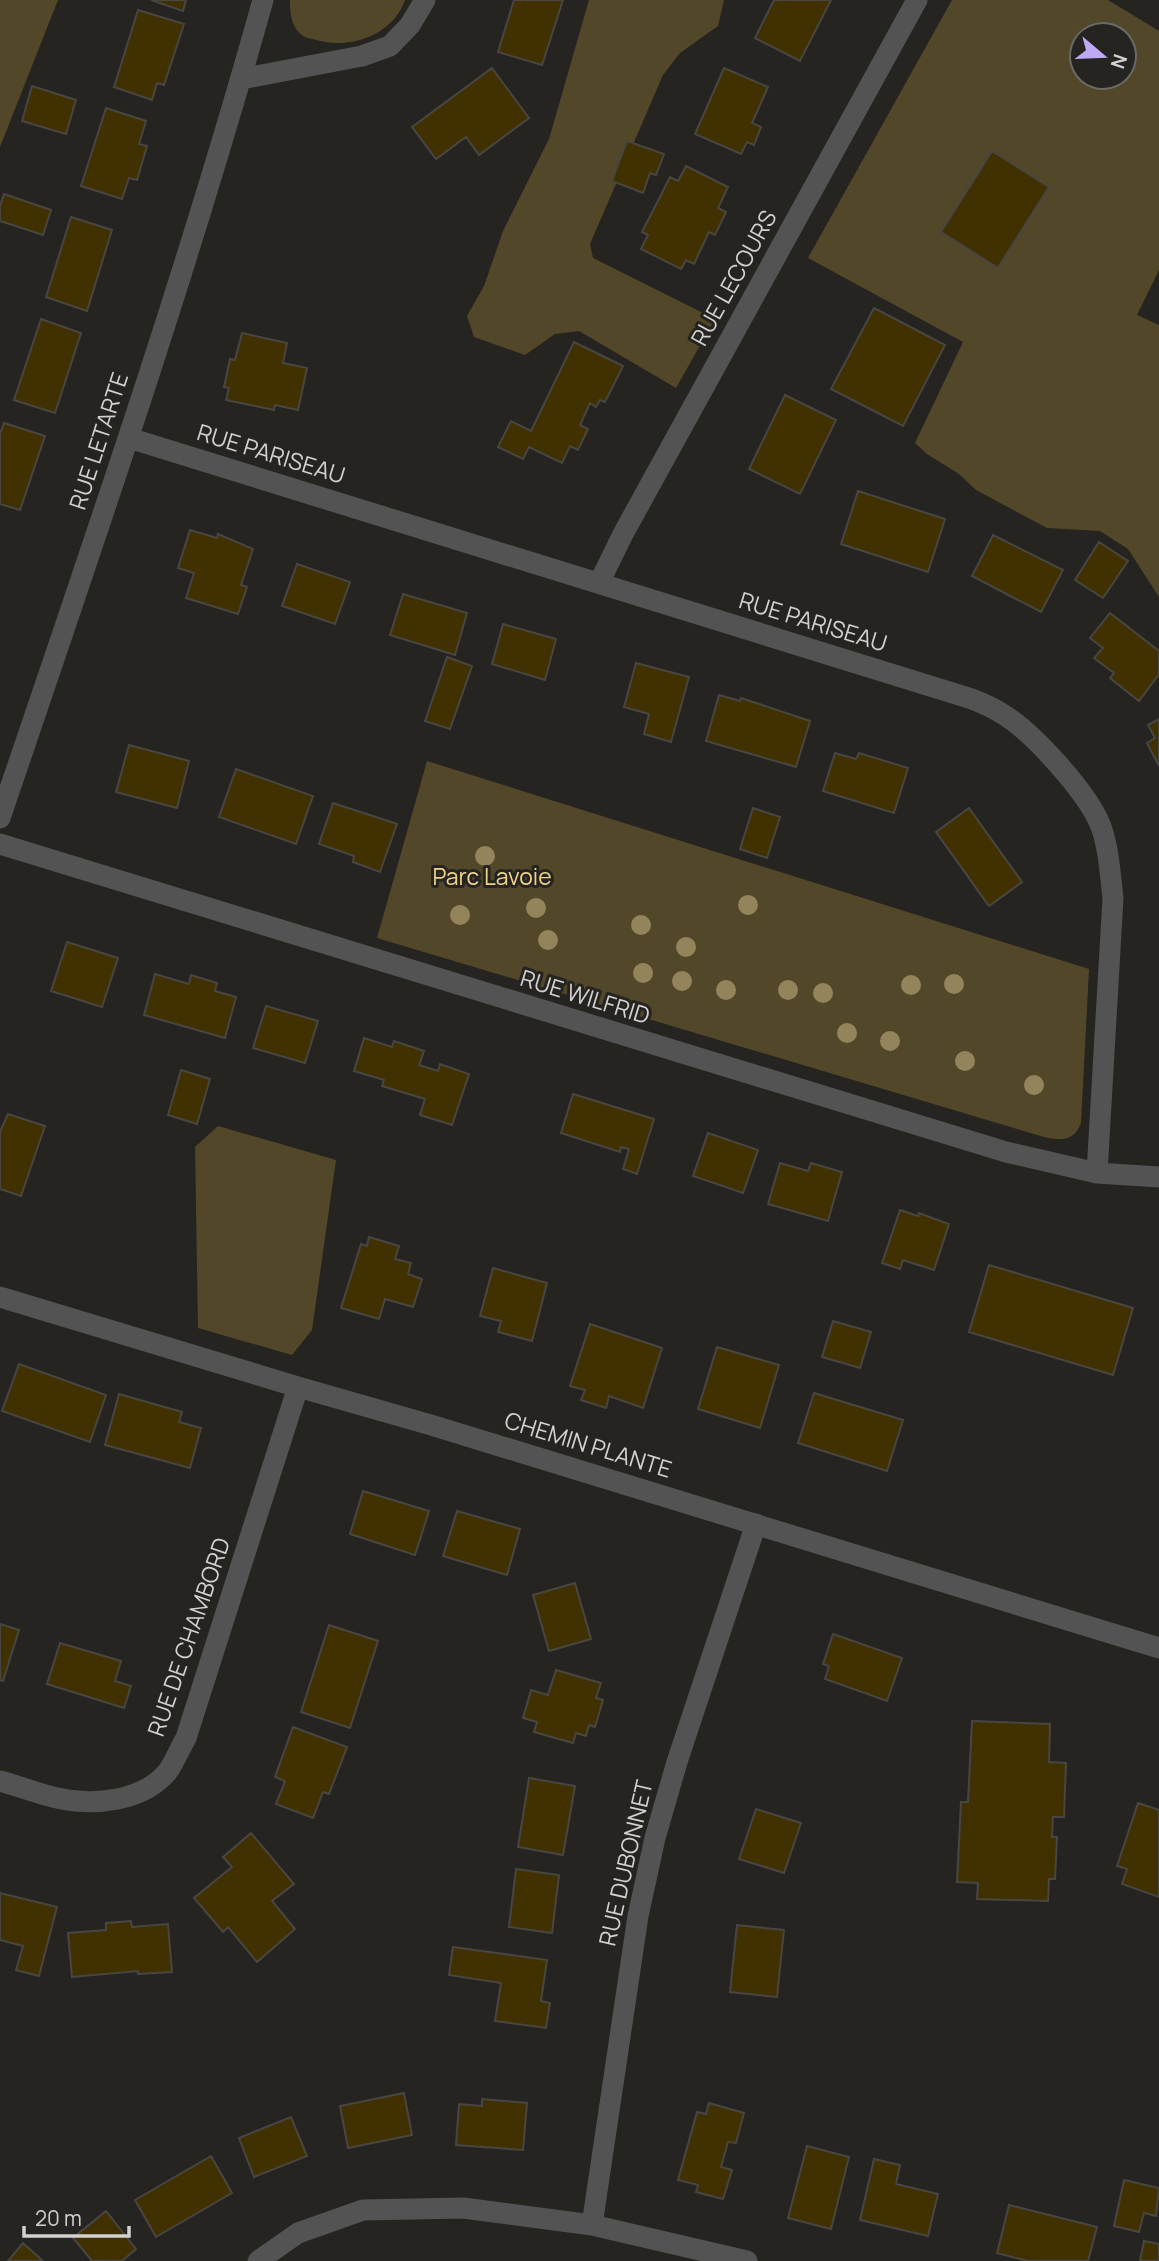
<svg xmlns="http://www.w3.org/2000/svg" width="1159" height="2261" font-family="Manrope,sans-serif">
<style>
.green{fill:#53472a;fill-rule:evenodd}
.building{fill:#423100;stroke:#474642;stroke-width:2}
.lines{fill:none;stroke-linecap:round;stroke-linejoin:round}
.street{stroke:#535354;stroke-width:21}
.tree{fill:#94845b}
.labels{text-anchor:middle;stroke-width:6;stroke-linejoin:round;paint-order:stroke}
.street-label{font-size:23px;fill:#d2d1cf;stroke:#252421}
.park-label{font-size:23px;fill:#efd28a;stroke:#252421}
</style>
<rect width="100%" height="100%" fill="#252421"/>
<path class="green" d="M0 0H58L0 147Z
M290 0H405C393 36 347 51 313 39 309 38 305 38 302 35 291 27 290 12 290 0Z
M589 0H724L718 26 680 53 663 75 590 244 593 258 715 319 676 388 579 331 555 334 525 355 474 337 467 316 484 286 503 231 549 139Z
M952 0H1108L1159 31V270L1137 315 1159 325V597L1128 549 1100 531 1047 528 976 490 959 474 927 454 915 443 963 342 808 258ZM1082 35H1124V77H1082Z
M427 761 1089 969 1081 1123C1074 1141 1062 1141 1044 1137L377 938Z
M218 1126 336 1160 312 1330 292 1355 198 1328 195 1147Z"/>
<path class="building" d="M151 0H186L183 11Z
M514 0H563L542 65 498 52Z
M774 0H831L800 61 755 38Z
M138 10 184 24 164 85 157 83 152 100 114 87Z
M492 68 529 118 479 155 466 137 436 159 412 127Z
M724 68 768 87 752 123 761 127 754 145 747 142 741 154 695 134Z
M32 86 76 100 66 134 22 121Z
M106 108 146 121 139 144 147 146 137 180 129 178 122 199 81 186Z
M627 141 664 154 656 175 650 173 643 193 612 181Z
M992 151 1049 187 998 268 941 232Z
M686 166 728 187 718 208 726 212 715 235 709 232 694 264 686 260 681 269 641 249 648 235 642 232 670 177 678 181Z
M4 194 51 210 43 235 0 221V206Z
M71 217 112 230 87 311 46 297Z
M874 308 945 345 903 426 831 389Z
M41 319 81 333 55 413 14 400Z
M242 333 287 343 283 363 307 368 298 410 275 405 274 410 226 400 229 388 224 387 230 359 235 360Z
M574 342 623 366 605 402 600 400 596 407 590 403 580 425 588 429 578 450 570 446 562 463 529 447 523 459 498 447 511 421 531 431Z
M785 395 836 420 800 494 749 469Z
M4 423 45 436 20 510 0 504V434Z
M858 491 945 519 928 572 841 544Z
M190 530 217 538 218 534 253 549 241 585 247 587 238 614 186 598 194 573 178 568Z
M993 535 1063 570 1041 612 972 576Z
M1099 542 1128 561 1103 598 1075 580Z
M297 564 350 582 335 624 282 606Z
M403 594 467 613 455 655 390 635Z
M1110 613 1159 651V674L1139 701 1110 678 1114 673 1094 658 1103 648 1090 638Z
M503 624 556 639 545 680 492 664Z
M447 657 472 666 450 729 425 721Z
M636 663 689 677 671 742 644 734 649 714 624 707Z
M719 695 740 701 741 698 810 721 796 767 706 741Z
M1159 719V766L1147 743 1155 738 1148 725Z
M129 745 189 761 177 808 116 792Z
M835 753 856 759 859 753 908 768 894 813 823 791Z
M236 769 313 796 296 844 219 817Z
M333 803 397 824 380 872 353 862 354 856 319 844Z
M753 808 780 817 767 858 740 849Z
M969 808 1022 882 989 906 936 832Z
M67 942 118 958 102 1007 51 991Z
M155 974 189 984 191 975 217 983 215 991 236 997 225 1038 144 1015Z
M266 1006 318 1021 305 1063 253 1048Z
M364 1038 392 1047 394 1041 424 1051 419 1065 438 1071 440 1064 469 1074 452 1125 420 1115 425 1099 382 1086 384 1080 354 1071Z
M181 1070 210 1079 197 1124 168 1115Z
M573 1094 654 1119 637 1174 623 1169 629 1149 621 1147 620 1152 561 1133Z
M8 1114 45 1126 21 1196 0 1189V1132Z
M708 1133 758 1150 743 1193 693 1176Z
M780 1163 808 1171 811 1163 842 1172 828 1221 768 1204Z
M900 1210 918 1216 919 1213 949 1224 934 1270 903 1260 900 1269 882 1263Z
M369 1237 399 1246 395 1259 411 1263 408 1274 422 1279 413 1307 385 1299 379 1319 341 1308 361 1244 367 1246Z
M989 1265 1133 1308 1113 1375 969 1332Z
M493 1268 547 1283 532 1341 498 1332 501 1321 480 1316Z
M833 1321 871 1332 860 1368 822 1357Z
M590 1324 662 1348 643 1408 609 1396 606 1408 581 1400 585 1390 570 1386Z
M717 1347 779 1365 760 1428 698 1409Z
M19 1364 106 1395 90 1442 2 1411Z
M814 1393 903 1420 887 1471 798 1443Z
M119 1394 182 1412 179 1422 201 1428 190 1468 105 1445Z
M363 1491 429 1511 415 1555 350 1534Z
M457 1511 520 1529 507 1575 443 1556Z
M575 1583 591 1639 549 1651 533 1595Z
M0 1624 19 1630 3 1681 0 1680Z
M329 1625 378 1641 350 1728 301 1712Z
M833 1634 902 1658 887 1701 825 1679 829 1666 823 1664Z
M60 1643 121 1661 115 1681 131 1686 124 1708 47 1684Z
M556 1670 601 1683 596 1698 603 1700 595 1727 589 1725 586 1736 576 1733 573 1743 534 1732 537 1722 523 1718 531 1690 548 1695Z
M972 1721 1050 1724 1049 1762 1066 1763 1064 1817H1053L1052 1837H1057L1055 1879H1049L1048 1901 977 1899 978 1883 957 1882 961 1802H968Z
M293 1727 347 1747 329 1794 323 1792 313 1818 276 1804 285 1781 275 1777Z
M529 1778 575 1786 563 1855 518 1847Z
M1138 1803 1159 1810V1897L1122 1884 1127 1869 1117 1866Z
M756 1809 801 1823 784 1873 739 1859Z
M251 1833 294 1884 272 1901 295 1929 257 1962 228 1927 223 1932 194 1898 232 1867 223 1857Z
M516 1869 559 1875 552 1933 509 1927Z
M0 1893 57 1907 39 1976 16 1970 23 1946 0 1940Z
M131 1921 132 1927 168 1924 172 1972 138 1974V1971L72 1977 68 1933 106 1930V1923Z
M737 1925 784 1930 777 1997 730 1992Z
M453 1947 547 1960 541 2001 550 2003 546 2028 495 2021 501 1983 449 1975Z
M404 2093 412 2135 348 2148 340 2106Z
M482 2099 527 2103 523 2150 456 2145 459 2104 482 2106Z
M709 2103 744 2113 736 2143 728 2142 721 2167 732 2170 723 2199 696 2192 698 2185 678 2180 697 2112 706 2114Z
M291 2117 307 2156 254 2177 239 2138Z
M807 2146 849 2157 831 2229 788 2218Z
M211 2156 232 2193 156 2237 135 2200Z
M874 2159 900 2165 896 2184 938 2194 928 2236 860 2220Z
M1124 2180 1159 2188 1156 2216 1144 2213 1139 2232 1114 2226Z
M1009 2205 1097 2227 1088 2261H1028L997 2253Z
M106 2211 136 2249 122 2261H92L73 2238Z
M1144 2241 1159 2244V2261H1140Z
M23 2243 43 2261H8Z"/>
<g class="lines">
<path class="street" d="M241 79 362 56 390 46 410 25 425 0
M129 438 972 699C982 703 992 707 1001 713 1032 731 1086 791 1100 824 1109 847 1110 874 1113 898L1097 1173
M599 583 623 534 917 0
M0 818C92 547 186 276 263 0
M0 844 1006 1152 1097 1173 1159 1177
M0 1297 298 1387 431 1425 1159 1648
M0 1781C19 1786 38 1794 57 1798 93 1806 143 1802 168 1771 175 1761 180 1748 186 1738L298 1387
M592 2225 638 1916 655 1838 677 1762 756 1524
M258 2261 298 2233 363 2210 463 2208 592 2225 747 2261"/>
</g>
<g class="tree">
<circle cx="485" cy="856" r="10"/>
<circle cx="748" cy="905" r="10"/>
<circle cx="536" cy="908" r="10"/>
<circle cx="460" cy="915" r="10"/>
<circle cx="641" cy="925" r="10"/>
<circle cx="548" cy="940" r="10"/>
<circle cx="686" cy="947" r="10"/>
<circle cx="643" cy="973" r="10"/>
<circle cx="682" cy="981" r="10"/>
<circle cx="954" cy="984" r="10"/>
<circle cx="911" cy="985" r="10"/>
<circle cx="726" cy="990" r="10"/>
<circle cx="788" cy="990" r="10"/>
<circle cx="823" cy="993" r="10"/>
<circle cx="847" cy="1033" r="10"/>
<circle cx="890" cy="1041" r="10"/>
<circle cx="965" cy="1061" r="10"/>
<circle cx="1034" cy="1085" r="10"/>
</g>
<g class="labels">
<g class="street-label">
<text transform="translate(734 278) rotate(-61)" y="8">RUE LECOURS</text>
<text transform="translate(99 441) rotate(-72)" y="8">RUE LETARTE</text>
<text transform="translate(271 454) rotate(17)" y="8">RUE PARISEAU</text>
<text transform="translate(813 622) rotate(17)" y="8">RUE PARISEAU</text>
<text transform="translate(585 997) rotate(17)" y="8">RUE WILFRID</text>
<text transform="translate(588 1445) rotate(17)" y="8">CHEMIN PLANTE</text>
<text transform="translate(189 1637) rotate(-71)" y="8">RUE DE CHAMBORD</text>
<text transform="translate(626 1863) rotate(-77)" y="8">RUE DUBONNET</text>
</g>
<g class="park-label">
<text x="492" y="885">Parc Lavoie</text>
</g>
</g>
<g transform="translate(1103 56) rotate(109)"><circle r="33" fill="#252421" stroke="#6a6967" stroke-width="2"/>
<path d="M0-5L12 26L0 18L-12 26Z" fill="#bea9f5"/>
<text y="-10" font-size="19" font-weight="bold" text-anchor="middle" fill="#d2d1cf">N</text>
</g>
<path d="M24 2226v10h105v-10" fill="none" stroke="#d2d1cf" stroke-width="3.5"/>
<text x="35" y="2226" font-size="21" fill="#d2d1cf" stroke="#252421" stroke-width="5" paint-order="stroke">20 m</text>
</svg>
